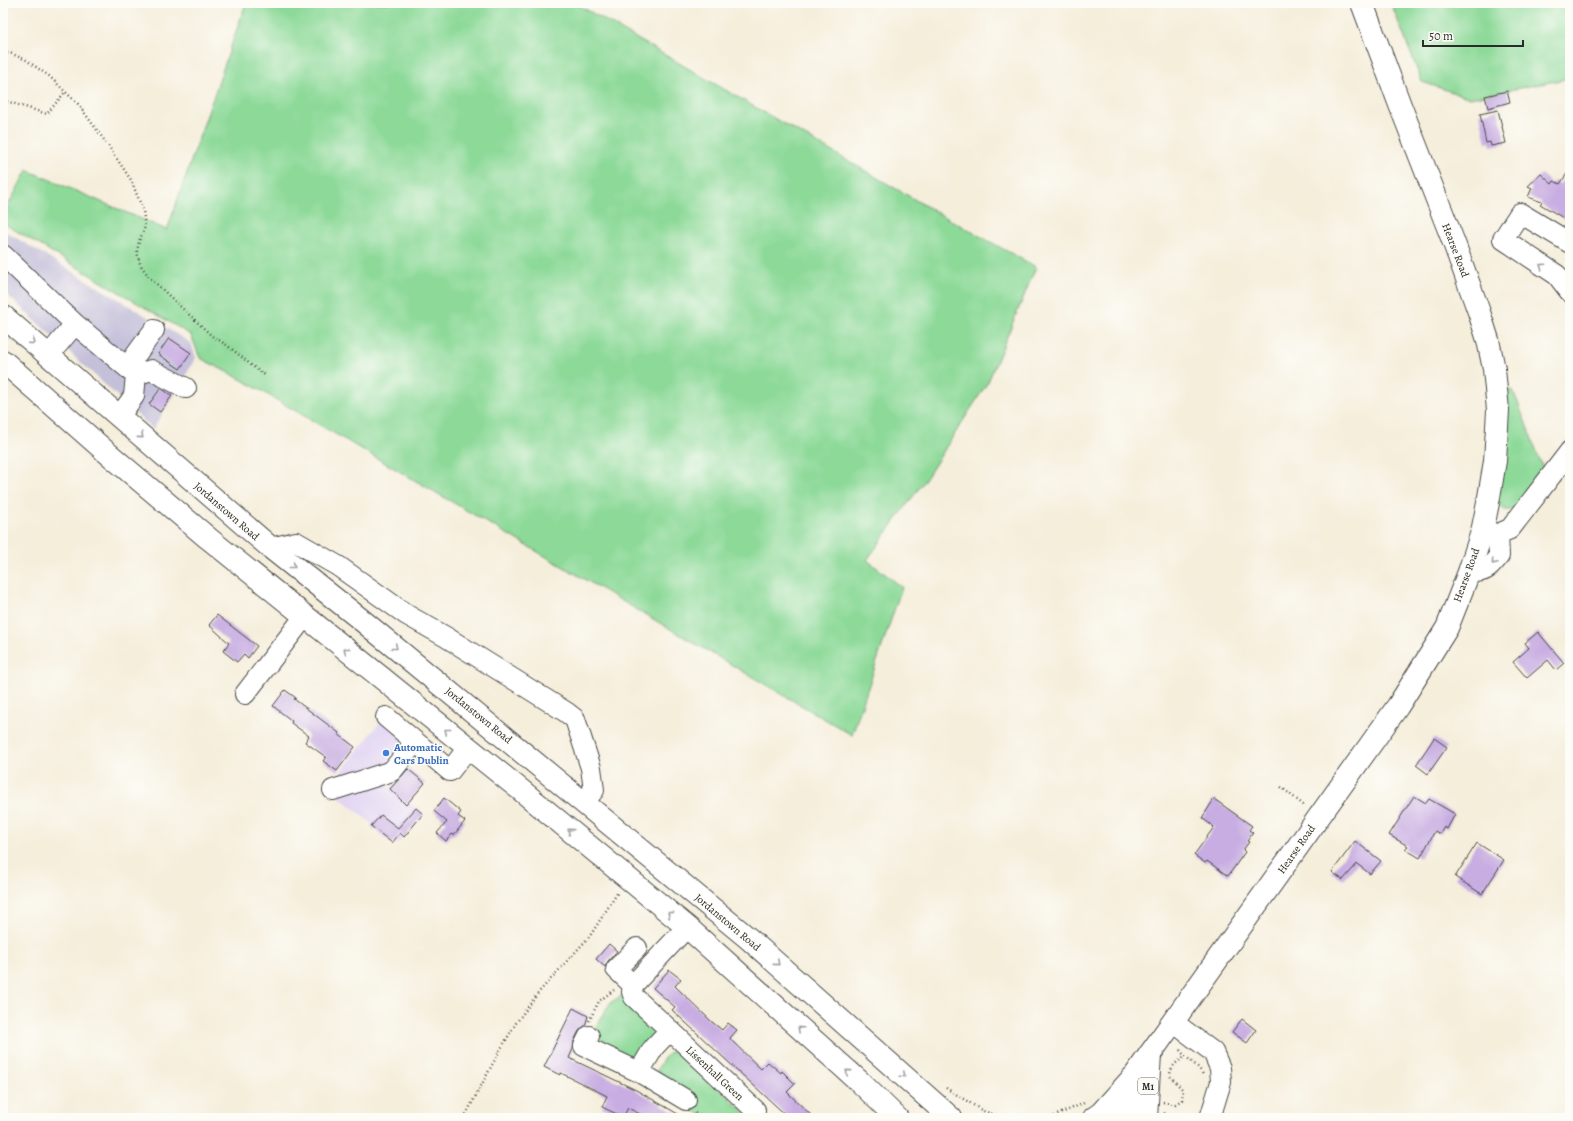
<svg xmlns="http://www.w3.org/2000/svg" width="1573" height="1121" font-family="Alegreya,serif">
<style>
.built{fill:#e1d4f3}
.industrial{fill:#c5c0da}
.green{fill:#8cd998;stroke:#5c8262}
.building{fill:#c8ade2}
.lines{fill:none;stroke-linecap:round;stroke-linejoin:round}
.minor-casing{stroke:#494845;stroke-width:22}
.major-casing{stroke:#494845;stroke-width:24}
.highway-casing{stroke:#494845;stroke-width:24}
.path{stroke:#494845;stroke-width:2.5;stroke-dasharray:1 3;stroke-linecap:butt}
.minor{stroke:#fff;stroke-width:20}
.major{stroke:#fff;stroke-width:22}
.highway{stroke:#fff;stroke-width:22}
.oneway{stroke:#a0a0a0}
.shop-dot{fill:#3f7fe0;stroke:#fdfcf7;stroke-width:1.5}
.labels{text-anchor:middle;stroke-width:3;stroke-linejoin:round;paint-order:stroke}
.shield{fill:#fdfcf7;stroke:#6a6a68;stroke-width:1}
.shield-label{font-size:10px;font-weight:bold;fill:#2b2b2b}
.street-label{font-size:11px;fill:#2b2b2b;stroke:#fdfcf7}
.shop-label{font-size:11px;font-weight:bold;fill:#366cbe;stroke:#fdfcf7;text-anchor:start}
</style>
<rect width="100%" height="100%" fill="#fdfcf7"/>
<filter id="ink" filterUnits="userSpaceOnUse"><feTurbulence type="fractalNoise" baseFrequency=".025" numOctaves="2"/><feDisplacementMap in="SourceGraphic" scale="8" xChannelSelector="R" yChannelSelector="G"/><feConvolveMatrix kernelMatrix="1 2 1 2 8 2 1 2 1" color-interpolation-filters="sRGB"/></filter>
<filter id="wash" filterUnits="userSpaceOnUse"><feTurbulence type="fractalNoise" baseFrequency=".012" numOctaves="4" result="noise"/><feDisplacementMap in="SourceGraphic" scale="16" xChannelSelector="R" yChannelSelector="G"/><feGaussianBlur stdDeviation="0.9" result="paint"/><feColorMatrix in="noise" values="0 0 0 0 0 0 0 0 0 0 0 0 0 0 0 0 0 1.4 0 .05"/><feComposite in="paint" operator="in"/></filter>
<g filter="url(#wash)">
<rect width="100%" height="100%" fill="#f5eedb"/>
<path class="built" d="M381 721 417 749 388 787 424 815 397 844 328 788Z"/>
<path class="industrial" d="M3 230 191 343 196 358 153 429 3 291Z"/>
<path class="green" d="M246 3H575L945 217 1036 267 988 382 925 480 867 560 902 587 852 735 246 382 200 358 191 335 3 223V215L27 170 167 230Z
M1391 3H1570V78L1470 98 1422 82Z
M1513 390 1545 473 1516 508C1505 513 1500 509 1497 499L1505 392Z
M624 994 656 1029 657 1034 642 1063 602 1046V1041L596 1037 594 1030 610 1003Z
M678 1050 751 1118H705L691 1109 697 1097 664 1080 657 1071C661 1061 667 1051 678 1050Z"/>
<g id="blocks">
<path class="building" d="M1507 91 1510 102 1488 108 1485 96Z
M1498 110 1506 143 1491 146 1490 142 1486 143 1480 114Z
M1570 169V222L1540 204 1542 202 1528 197 1532 188 1528 186 1541 174 1552 184 1554 181 1560 184Z
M169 338 191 353 180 369 158 354Z
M161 388 172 396 160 412 149 404Z
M217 615 257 646 248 658 244 654 237 662 223 651 229 643 209 625Z
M1538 632 1564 663 1556 670 1548 660 1527 678 1513 662 1529 648 1525 643Z
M285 690 296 698 294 699 339 733 338 734 355 747 337 771 323 761 326 757 305 742 309 736 291 723 292 721 273 706Z
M1434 738 1447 747 1428 774 1416 765Z
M408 769 425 783 406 805 390 789Z
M1414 796 1426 803 1429 799 1455 814 1447 829 1444 827 1440 834 1435 831 1420 858 1405 849 1408 846 1389 835Z
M444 798 461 812 458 816 465 821 454 835 452 834 446 841 437 833 447 822 434 811Z
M1214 799 1252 826 1249 830 1253 833 1247 841 1249 842 1243 850 1245 852 1228 876 1207 861 1205 863 1194 855 1214 827 1202 818Z
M416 808 423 814 404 837 400 833 392 843 371 826 381 815 398 828Z
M1355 841 1381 861 1370 874 1357 864 1343 880 1332 872Z
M1477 843 1504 860 1482 894 1455 877Z
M609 944 617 951 608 961 605 967 596 959Z
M669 970 681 979 675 986 712 1022 722 1030 728 1023 737 1030 730 1038 731 1040 761 1069 768 1062 781 1073 782 1071 795 1084 787 1092 814 1118H789L672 1010 675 1007 653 988Z
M573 1008 588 1016 585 1026 579 1031 574 1041 573 1049 569 1058 636 1090 685 1118H648L628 1108 623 1117 602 1107 607 1096 561 1073 560 1075 544 1067Z
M1242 1019 1256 1030 1247 1043 1232 1032Z"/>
</g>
</g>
<g filter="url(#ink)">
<use href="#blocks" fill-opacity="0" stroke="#494845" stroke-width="1"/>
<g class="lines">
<g class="minor-casing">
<path id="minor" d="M1570 243 1520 213 1503 239 1557 275 1570 292
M3 255 75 324
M48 356 75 324 136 375 134 396 119 417
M127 367 154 330
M136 375 151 370 186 388
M1482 532 1498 534 1510 529 1570 451
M271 548 296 542 338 566 407 615 446 637 566 712 575 719 591 768 594 790 584 802
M1469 572C1485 573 1489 569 1499 556L1498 534
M245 694 305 616
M386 717 450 771 468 748
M333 790 392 771 415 742
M633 985 616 969 637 948
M1173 1022 1213 1052 1220 1068 1221 1082 1210 1118
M670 1030 634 997 632 992 633 985 687 927
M589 1036 584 1046 639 1072 654 1047 670 1030 755 1110 754 1118
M639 1072 686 1100"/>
</g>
<g class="major-casing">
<path id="major" d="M3 316 271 548 364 622 748 938 951 1118
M3 361 104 450 208 538 522 791 687 927 859 1081 897 1118
M1094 1118 1101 1113 1136 1074 1150 1054 1398 706 1447 628 1469 572 1482 532 1488 503 1495 461 1498 410 1494 369 1488 340 1479 312 1454 243 1400 105 1362 3
M1126 1118C1126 1104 1129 1092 1134 1079"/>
</g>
<g class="highway-casing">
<path id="highway" d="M1146 1118 1150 1054"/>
</g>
<path class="path" d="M3 53H10L26 60 49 76 78 104 107 144 131 180 143 210 145 227 139 241 137 252 140 264 149 277 213 337C232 346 246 363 265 375
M3 100 47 114 65 92
M1281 787 1306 807
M589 1021 599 1001 614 990
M1180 1050C1186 1059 1200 1066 1203 1075
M946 1088 983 1111 1006 1118
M1163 1102 1175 1104 1182 1100 1183 1090 1170 1076C1170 1066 1177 1062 1185 1057
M695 1113 703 1118
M1164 1113 1174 1118
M464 1118 499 1052 516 1023 539 992 590 936 618 892
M1050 1118 1084 1103"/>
<use href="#minor" class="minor"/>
<use href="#major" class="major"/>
<use href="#highway" class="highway"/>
</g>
<defs><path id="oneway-chevron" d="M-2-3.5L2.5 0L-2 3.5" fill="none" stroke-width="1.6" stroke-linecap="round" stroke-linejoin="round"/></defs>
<g class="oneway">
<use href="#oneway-chevron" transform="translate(1542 266) rotate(-146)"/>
<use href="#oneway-chevron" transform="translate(32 342) rotate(42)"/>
<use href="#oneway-chevron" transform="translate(141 436) rotate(41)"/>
<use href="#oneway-chevron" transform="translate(1494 562) rotate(131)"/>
<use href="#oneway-chevron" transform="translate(293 566) rotate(38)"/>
<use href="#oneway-chevron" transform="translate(395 647) rotate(39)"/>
<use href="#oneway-chevron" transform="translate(346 650) rotate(-141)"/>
<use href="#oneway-chevron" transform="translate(447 731) rotate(-141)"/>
<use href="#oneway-chevron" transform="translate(570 831) rotate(-140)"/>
<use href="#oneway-chevron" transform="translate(670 914) rotate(-141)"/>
<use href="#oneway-chevron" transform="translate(777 963) rotate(41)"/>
<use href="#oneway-chevron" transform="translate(800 1029) rotate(-138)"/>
<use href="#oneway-chevron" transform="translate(848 1072) rotate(-139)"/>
<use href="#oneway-chevron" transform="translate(903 1075) rotate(42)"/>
</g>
</g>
<circle class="shop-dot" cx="386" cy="753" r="4"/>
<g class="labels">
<rect class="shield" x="1138" y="1078" width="20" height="16" rx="3"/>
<g class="shield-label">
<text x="1148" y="1090">M1</text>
</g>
<g class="street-label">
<text transform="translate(1456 250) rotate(69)" y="4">Hearse Road</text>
<text transform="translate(227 511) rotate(41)" y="4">Jordanstown Road</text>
<text transform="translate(1466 575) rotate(-70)" y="4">Hearse Road</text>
<text transform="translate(479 715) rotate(39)" y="4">Jordanstown Road</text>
<text transform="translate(1296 849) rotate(-55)" y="4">Hearse Road</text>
<text transform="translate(728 922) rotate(40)" y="4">Jordanstown Road</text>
<text transform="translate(715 1073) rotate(43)" y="4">Lissenhall Green</text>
</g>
<g class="shop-label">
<text x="394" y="751">Automatic<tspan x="394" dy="13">Cars Dublin</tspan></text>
</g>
</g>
<rect width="1573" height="1121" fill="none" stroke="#fdfcf7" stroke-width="16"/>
<path d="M1423 40v6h100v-6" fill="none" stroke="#2b2b2b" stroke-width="2"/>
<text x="1429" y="40" font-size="12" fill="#2b2b2b" stroke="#fdfcf7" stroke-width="3" paint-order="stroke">50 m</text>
</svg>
